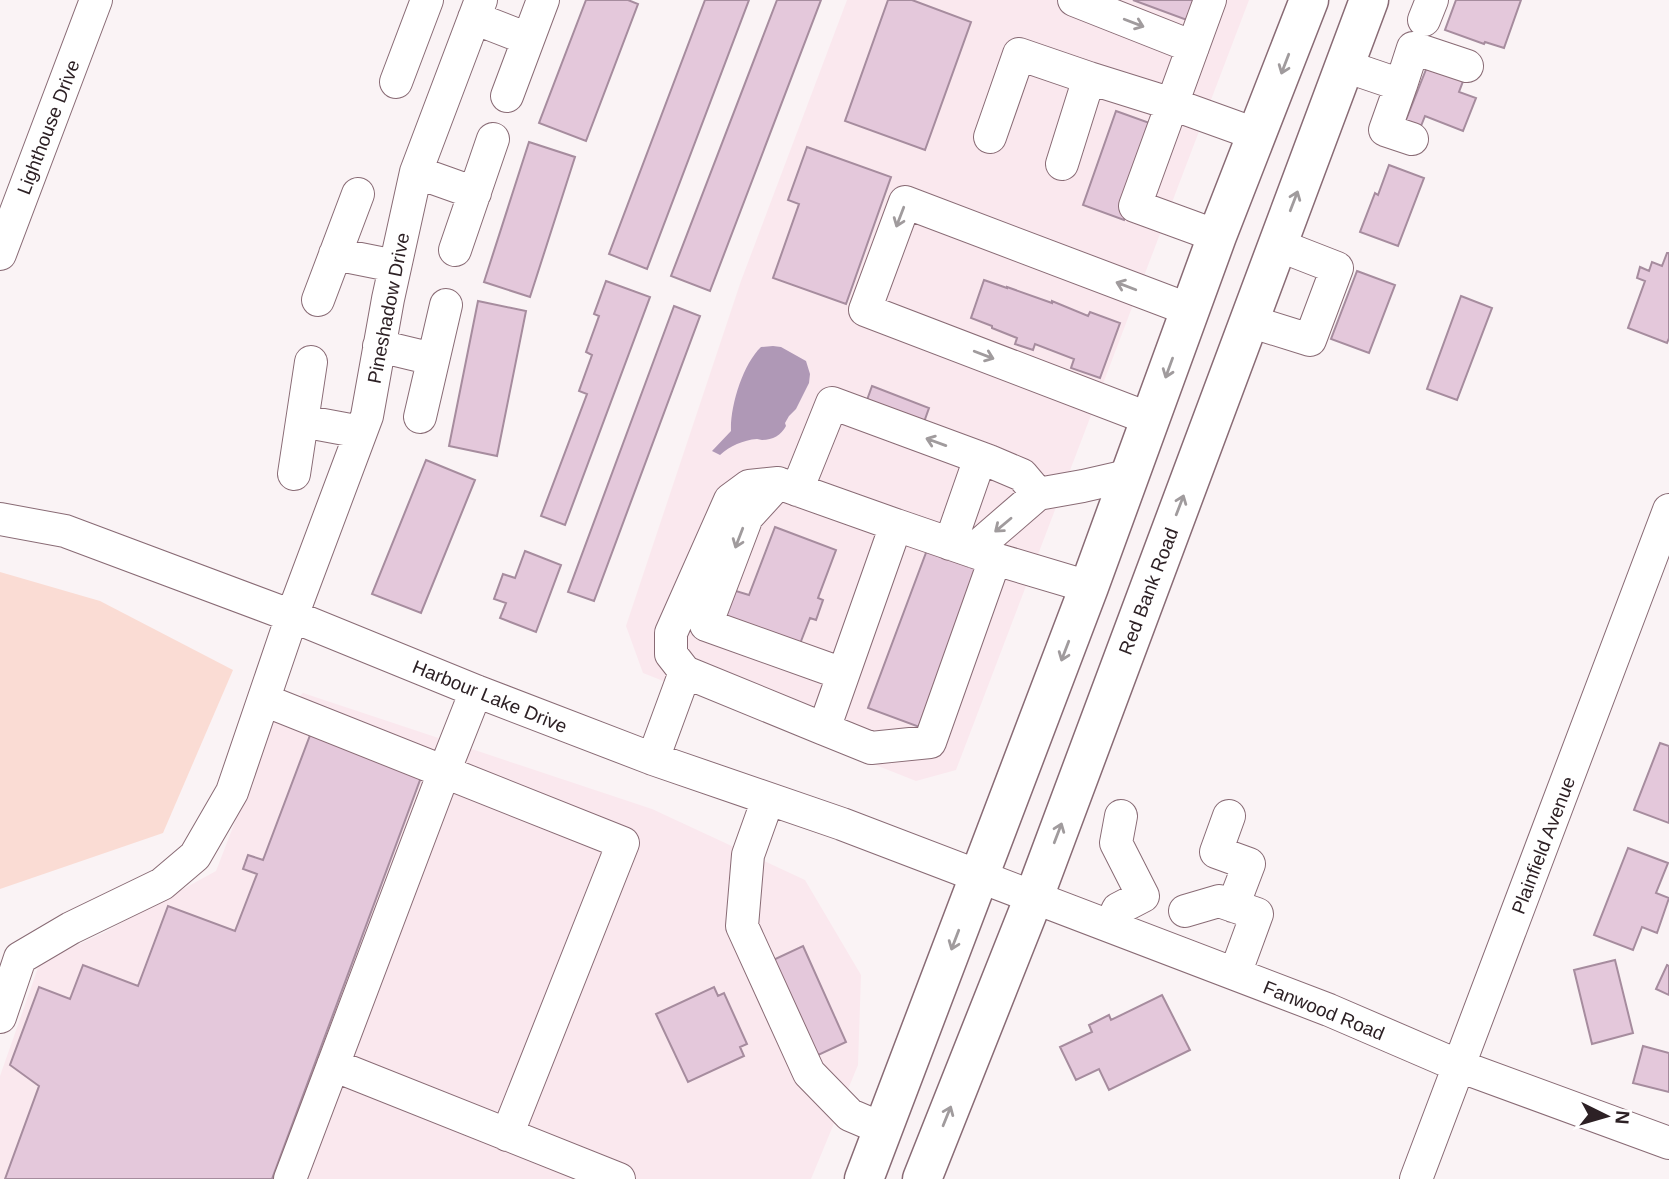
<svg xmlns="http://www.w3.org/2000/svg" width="1669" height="1179" font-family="Helvetica,sans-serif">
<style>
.built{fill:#fae8ee}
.green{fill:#fadcd4}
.water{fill:#af98b6}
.building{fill:#e4c8db;stroke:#a68c9e;stroke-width:2}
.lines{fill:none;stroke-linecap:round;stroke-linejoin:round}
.minor-casing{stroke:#896b75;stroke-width:34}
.major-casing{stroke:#896b75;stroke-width:41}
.minor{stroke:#fff;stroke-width:32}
.major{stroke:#fff;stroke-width:38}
.oneway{stroke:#a09b9d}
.labels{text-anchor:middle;stroke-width:7;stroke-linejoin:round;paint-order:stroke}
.street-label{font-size:19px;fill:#2d2125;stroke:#fff}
</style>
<rect width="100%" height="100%" fill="#faf3f5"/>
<path class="built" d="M847 0H1249L956 770 916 781 643 673 626 626 741 281Z
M303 693 652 809 805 880 861 975 858 1065 811 1179H0V1076L40 962 103 933 216 871 273 723Z"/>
<path class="green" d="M0 572 100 601 233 670 163 833 0 889Z"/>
<path class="water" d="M773 346 781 347 806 361 810 374 809 383 796 409 789 416 785 423 786 426C781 435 773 440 762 440 760 440 759 439 757 439 743 440 730 446 720 455L712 451 731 431C730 406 743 364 761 347Z"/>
<path class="building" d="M586 0H628L638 4 586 141 539 123Z
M705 0H749L647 269 609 254Z
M777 0H821L710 291 671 276Z
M888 0H912L971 22 925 150 845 121Z
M1133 0H1204L1195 23Z
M1456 0H1521L1504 48 1485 42 1484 44 1445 30Z
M1429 62 1465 76 1459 92 1476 98 1463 131 1425 116 1419 131 1404 125Z
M1116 111 1158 126 1124 220 1083 205Z
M529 142 575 157 530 297 484 282Z
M807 147 891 177 846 304 773 278 799 204 788 200Z
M1389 165 1424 178 1398 246 1360 232 1375 193 1378 195Z
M1667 253H1669V338L1667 343 1628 328 1645 281 1637 278 1640 267 1649 271 1652 262 1662 266Z
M1357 271 1395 285 1369 353 1331 339Z
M984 280 1007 288V287L1052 303V301L1088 316 1090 312 1120 323 1100 378 1071 368 1074 359 1035 344 1033 350 1015 344 1017 338 992 328V326L971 318Z
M606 281 650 297 565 525 541 516 587 394 579 391 592 355 586 352 599 316 594 314Z
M1461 296 1492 308 1457 400 1427 389Z
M478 301 526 311 497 456 449 446Z
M674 306 700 316 594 601 568 592Z
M872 386 929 408 914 450 857 428Z
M426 460 475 480 421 613 372 594Z
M775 527 836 550 818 598 823 600 816 620 810 618 798 649 722 614 731 593 736 591 749 595Z
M927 550 981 570 922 728 868 708Z
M525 551 561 565 536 632 500 618 506 603 494 599 503 574 515 578Z
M312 730 423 772 272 1179H5L39 1086 10 1065 39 987 70 999 83 965 138 986 168 906 235 931 257 874 243 869 248 855 263 860Z
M1660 743 1669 746V823L1634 810Z
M1628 848 1668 863 1656 893 1669 898 1657 933 1642 927 1633 950 1594 935Z
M803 946 846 1042 814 1057 771 961Z
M1615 960 1633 1033 1592 1044 1574 970Z
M1667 965 1669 966V995L1656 989Z
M714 987 718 996 724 993 747 1044 740 1047 744 1056 688 1082 656 1014Z
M1162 995 1190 1050 1109 1090 1099 1069 1076 1080 1060 1047 1092 1032 1089 1025 1109 1015 1111 1020Z
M1643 1046 1669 1053V1092L1633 1083Z"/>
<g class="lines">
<g class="minor-casing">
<path id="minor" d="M1074 0 1193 47
M1210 0 1135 206 1217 236
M474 18 528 39
M1424 20 1432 0
M1345 66 1401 85 1413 48 1467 66
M396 82 427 0
M1401 85 1385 130 1412 139
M507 96 543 0
M990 137 1019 54 1089 78
M1062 164 1089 78 1172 104 1258 135
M416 172 475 193
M455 250 493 139
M0 254 96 0
M335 254 395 266
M318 300 358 194
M1249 321 1310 340 1337 268 1278 245
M379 346 433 359
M420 417 446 305
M1150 419 865 310 905 202 1190 310
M302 421 361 432
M294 474 311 362
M778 483 747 517 706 625 843 674
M797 490 832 403 989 461 1022 475 1038 494
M0 519 65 531 292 616 476 691 653 759 842 824 1329 1010 1459 1066 1669 1143
M950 544 980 458
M972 551 1038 494 1083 486 1131 475
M995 559 930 742 871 748 824 729 896 525 995 559 1089 587
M685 672 671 654V633L730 500 749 486 778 483 896 525
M264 700 623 843 507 1135
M653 759 685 672 824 729
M768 799 748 855 742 926 809 1073 850 1115 883 1129
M1229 816 1216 852 1249 864 1233 906
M1185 911 1219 901 1257 914 1235 974
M1110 926 1118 909 1143 896 1116 843 1121 816
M0 1017 20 958 71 928 162 884 195 856 232 792 292 616 367 416 388 299 416 172 481 0
M333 1065 619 1179
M290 1179 444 772 476 691
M1416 1179 1669 510"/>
</g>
<g class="major-casing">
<path id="major" d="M864 1179 1089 587 1217 236 1309 0
M922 1179 1034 897 1369 0"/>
</g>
<use href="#minor" class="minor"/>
<use href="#major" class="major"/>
</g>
<defs><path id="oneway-shaft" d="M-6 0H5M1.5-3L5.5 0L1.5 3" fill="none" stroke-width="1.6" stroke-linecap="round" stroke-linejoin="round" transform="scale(1.75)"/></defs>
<g class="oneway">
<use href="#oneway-shaft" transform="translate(1134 23) rotate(21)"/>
<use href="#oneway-shaft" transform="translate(1285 64) rotate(111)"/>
<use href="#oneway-shaft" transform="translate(1294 201) rotate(-69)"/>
<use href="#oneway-shaft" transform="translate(900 217) rotate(111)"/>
<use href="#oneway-shaft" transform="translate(1126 286) rotate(-159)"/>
<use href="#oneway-shaft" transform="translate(984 355) rotate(21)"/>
<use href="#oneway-shaft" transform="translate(1169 368) rotate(110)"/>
<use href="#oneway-shaft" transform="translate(936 442) rotate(-160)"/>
<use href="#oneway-shaft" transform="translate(1180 505) rotate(-69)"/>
<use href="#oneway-shaft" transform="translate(1003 525) rotate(140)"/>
<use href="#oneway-shaft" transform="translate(739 538) rotate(111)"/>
<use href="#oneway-shaft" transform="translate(1065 651) rotate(111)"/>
<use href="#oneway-shaft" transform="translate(1058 833) rotate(-69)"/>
<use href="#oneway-shaft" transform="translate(955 940) rotate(111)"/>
<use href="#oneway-shaft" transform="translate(947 1116) rotate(-68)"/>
</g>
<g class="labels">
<g class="street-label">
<text transform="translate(48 127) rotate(-69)" y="7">Lighthouse Drive</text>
<text transform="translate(388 308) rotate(-79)" y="7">Pineshadow Drive</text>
<text transform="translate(1148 591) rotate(-69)" y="7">Red Bank Road</text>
<text transform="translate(490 696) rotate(22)" y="7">Harbour Lake Drive</text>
<text transform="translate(1543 845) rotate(-69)" y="7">Plainfield Avenue</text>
<text transform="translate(1324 1010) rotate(22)" y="7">Fanwood Road</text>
</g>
</g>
<g transform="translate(1606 1116) rotate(95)" stroke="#ffffff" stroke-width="5" paint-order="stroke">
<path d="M0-5L12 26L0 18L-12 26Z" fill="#2d2125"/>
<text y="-10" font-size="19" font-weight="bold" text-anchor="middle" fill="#2d2125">N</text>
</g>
</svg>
